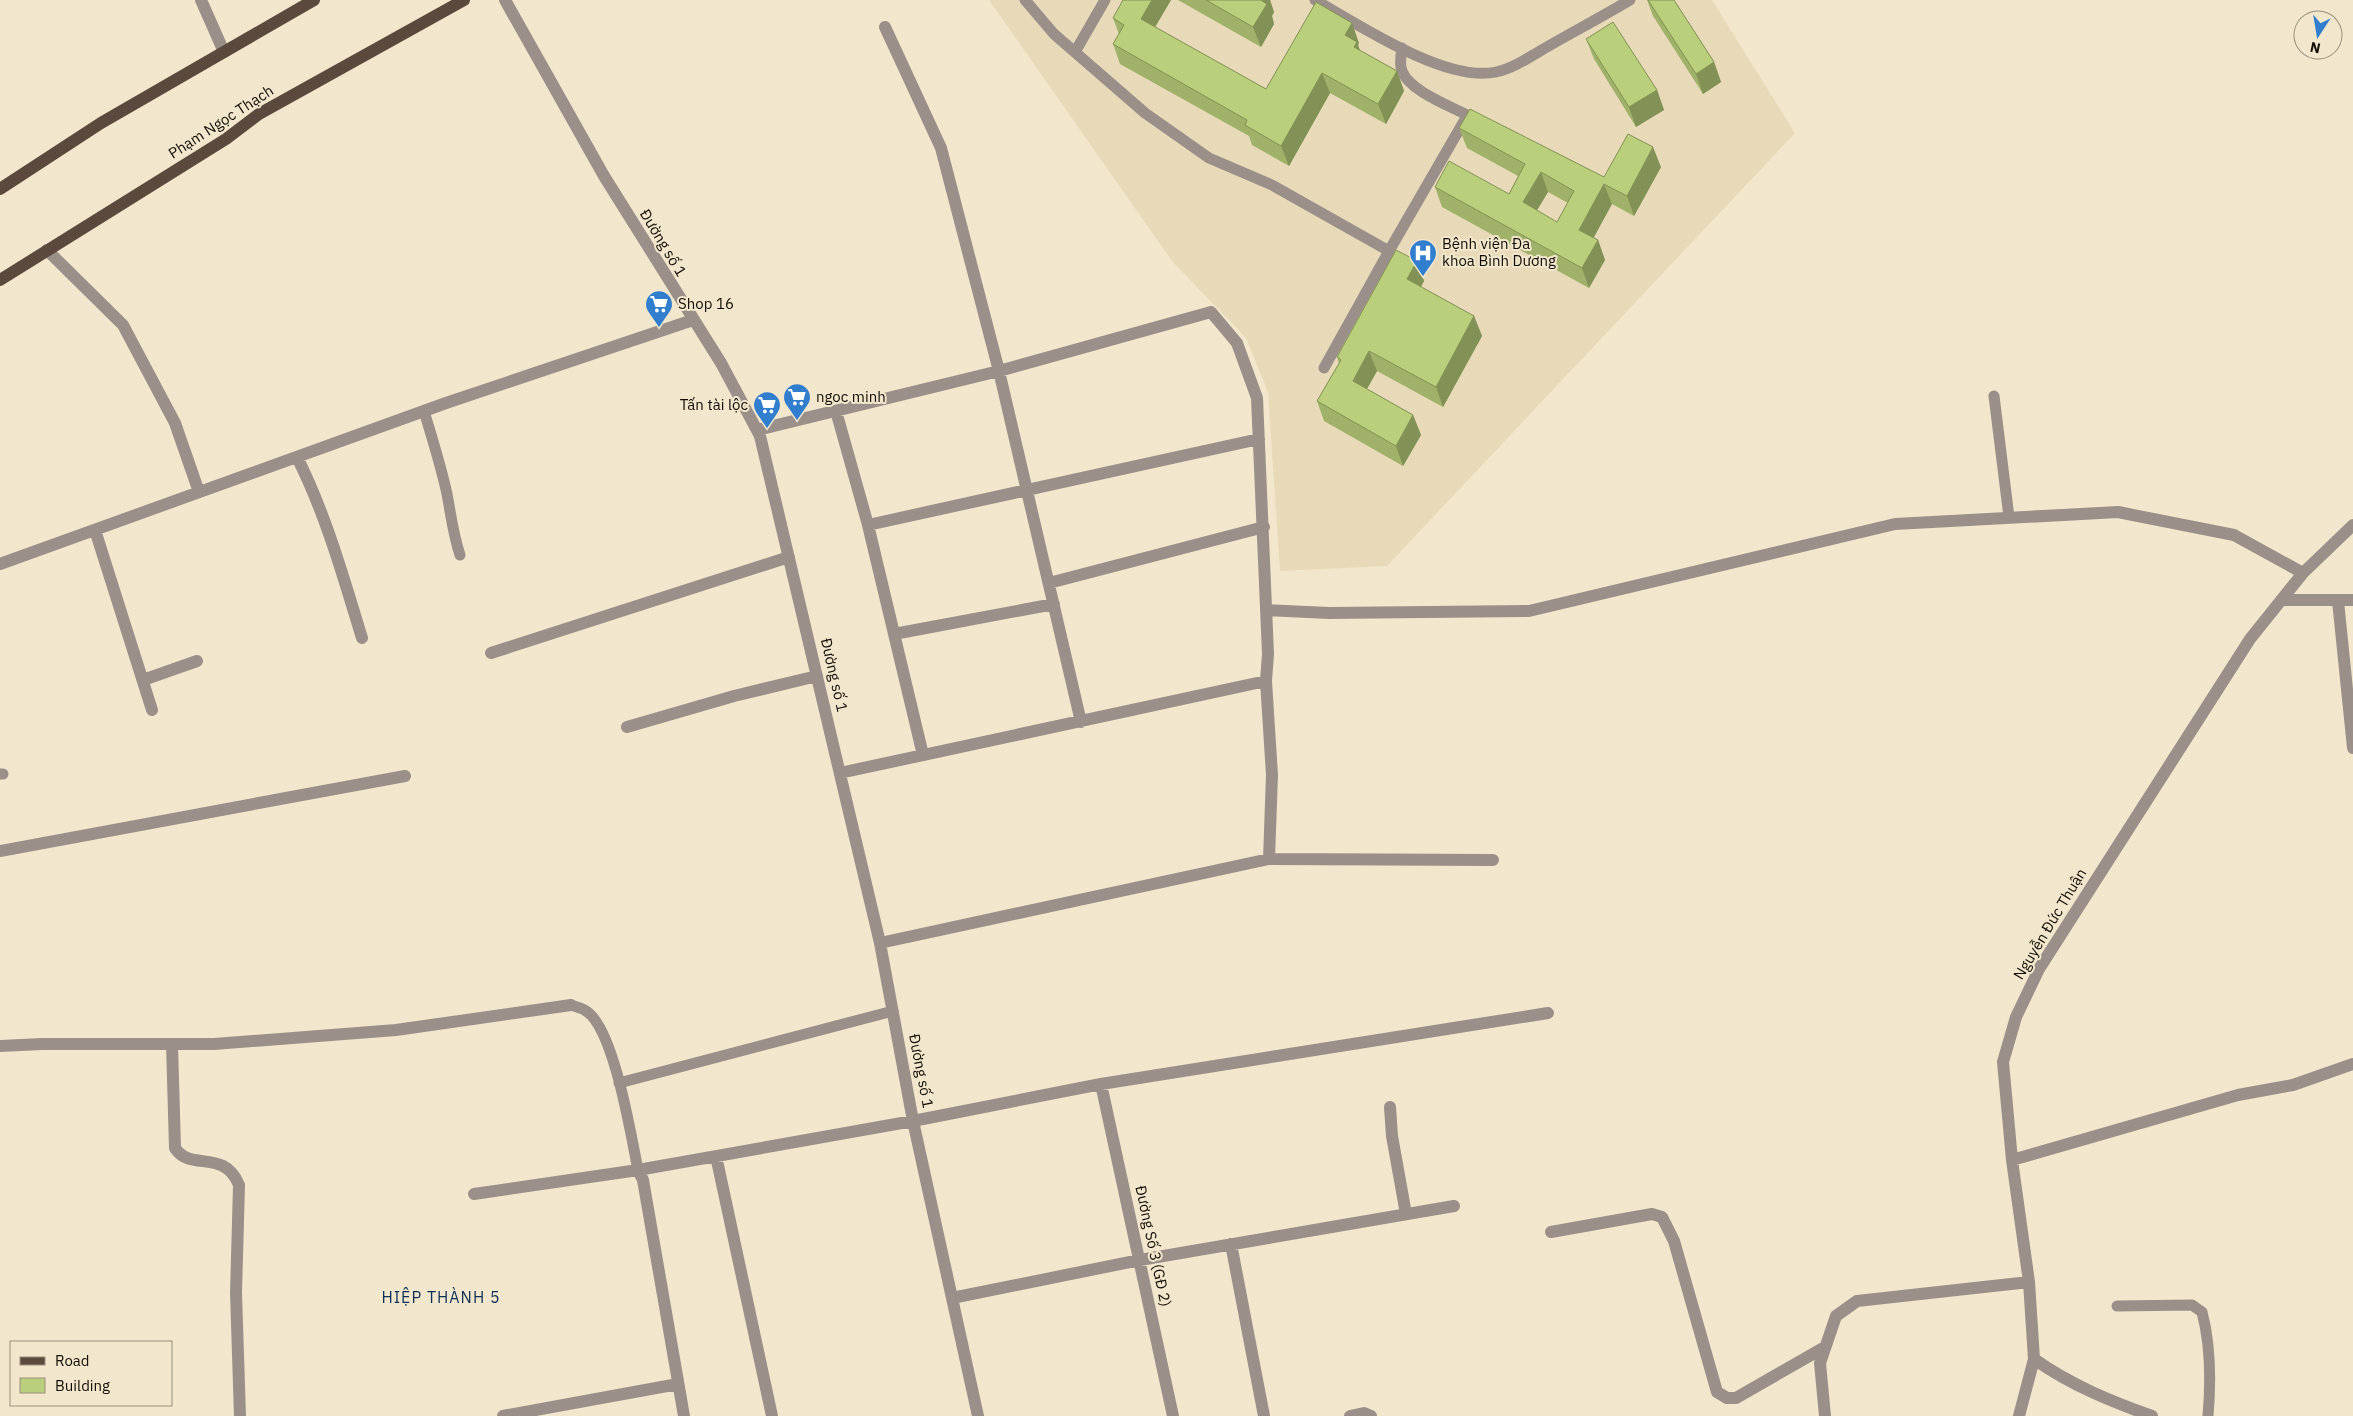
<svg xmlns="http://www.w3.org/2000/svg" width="2353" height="1416" font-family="'IBM Plex Sans',sans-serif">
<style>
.built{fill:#e8dab9}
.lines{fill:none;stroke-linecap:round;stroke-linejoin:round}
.lane{stroke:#9a9089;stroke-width:11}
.street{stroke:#9a9089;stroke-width:12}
.primary{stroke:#5b493d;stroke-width:12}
.wall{fill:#a0b26a;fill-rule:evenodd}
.shaded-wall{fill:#829156}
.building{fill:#bacf7b;stroke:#829156;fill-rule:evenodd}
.labels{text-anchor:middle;stroke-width:4;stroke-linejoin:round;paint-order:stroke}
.street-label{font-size:15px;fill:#110d05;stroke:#f2e7cd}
.poi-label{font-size:15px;fill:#110d05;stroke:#f2e7cd;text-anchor:start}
.neighbourhood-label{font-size:16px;letter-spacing:1px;fill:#0b3056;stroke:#f2e7cd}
</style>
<rect width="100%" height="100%" fill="#f2e7cd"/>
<path class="built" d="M989 0H1712L1795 133 1387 566 1280 571 1268 392 1246 338 1172 261Z"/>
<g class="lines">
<path class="lane" d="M1025 0 1054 34 1145 113 1209 158 1272 185 1389 251
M1315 0C1359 25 1446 83 1496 72 1514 68 1531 56 1547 47 1575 31 1603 16 1630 0
M1402 48C1401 55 1399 64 1402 71 1410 92 1453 107 1473 118
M1075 52 1105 0
M1324 368 1389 251 1467 116
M1994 396 2009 517
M424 411C432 438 441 466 447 494 451 515 453 534 460 555
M0 774H3
M571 1005C576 1007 582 1008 586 1011 614 1028 631 1136 638 1170
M619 1083 893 1011
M2117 1306 2192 1305 2202 1312C2211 1346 2211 1381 2208 1416"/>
<path class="street" d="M201 0 224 52
M505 0 604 176 721 363 760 436 880 943 913 1121 978 1416
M885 27 941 148 999 371 1081 722
M47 250 123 325 175 423 199 492
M836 411 868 525 923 755
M757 430 999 371 1211 312 1237 343 1257 398 1268 654 1266 681 1272 775 1269 859
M297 457C326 515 343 576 362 638
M868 525 1259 439
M95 530 152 710
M0 564 446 403 693 320
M1049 583 1264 527
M2281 600H2353
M2338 601 2353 748
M1266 610 1329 613 1529 611 1895 524 2118 512 2234 535 2303 573
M894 634 1054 604
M491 653 789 557
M143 680 197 661
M627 727 734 696 817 676
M840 773 1266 681
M0 851 405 776
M880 943 1269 859 1493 860
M172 1044 175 1148C190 1172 224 1148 239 1185L236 1293 240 1416
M0 1046 42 1044H214L396 1030 571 1005
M1101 1084 1173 1416
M1390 1107 1392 1136 1406 1214
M716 1156 772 1416
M2012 1160 2238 1095 2293 1085 2353 1064
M638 1170 643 1180 684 1416
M474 1194 638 1170 913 1121 1101 1084 1548 1013
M1551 1232 1652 1214 1662 1217 1674 1241 1717 1392 1727 1398H1736L1825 1347
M1231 1244 1264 1416
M952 1298 1140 1260 1454 1206
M2034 1359C2071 1385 2110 1401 2152 1416
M503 1416 678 1384
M1350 1416 1364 1413 1371 1416
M1825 1416 1820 1363 1836 1316 1857 1301 2029 1282
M2019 1416 2034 1359 2029 1282 2012 1160 2003 1062 2016 1017 2039 969 2250 639 2303 573 2353 525"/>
<path class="primary" d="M0 189 101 123 314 0
M0 280 226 139 259 114 464 0"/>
</g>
<path class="wall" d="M1123 0H1171L1155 27 1266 89 1359 43 1358 45 1360 51 1397 71 1404 91 1386 124 1330 93 1289 166 1252 145 1249 136 1120 64 1113 44 1119 34 1113 18Z
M1178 0H1270L1274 12 1272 16 1274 24 1261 47Z
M1647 0H1674L1714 62 1721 82 1703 94 1653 16Z
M1586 39 1657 90 1664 110 1636 127 1594 59Z
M1459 128 1604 177 1661 167 1634 216 1612 204 1593 237 1598 240 1605 260 1589 288 1442 207 1435 187 1509 194 1518 176 1467 148ZM1548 192 1568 203 1557 222 1537 210Z
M1417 261 1424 281 1421 287 1474 316 1482 336 1443 407 1377 371 1367 389 1413 415 1421 435 1403 466 1324 421 1317 401 1339 363 1337 357Z"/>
<path class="shaded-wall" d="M1152 0H1171L1148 39 1141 19Z
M1262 0H1270L1274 12 1272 16 1274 24 1261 47 1253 27Z
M1352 23 1359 43 1358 45 1364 62 1345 35Z
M1714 62 1721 82 1703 94 1696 74Z
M1397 71 1404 91 1386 124 1378 104Z
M1322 73 1330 93 1289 166 1281 146Z
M1657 90 1664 110 1636 127 1629 107Z
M1653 147 1661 167 1634 216 1627 196Z
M1541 172 1548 192 1530 222 1523 202Z
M1604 184 1612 204 1587 250 1579 230Z
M1598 240 1605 260 1589 288 1582 268Z
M1417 261 1424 281 1414 299 1407 279Z
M1474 316 1482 336 1443 407 1436 387Z
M1369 351 1377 371 1360 401 1353 381Z
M1413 415 1421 435 1403 466 1396 446Z"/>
<path class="building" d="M1123 0H1152L1141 19 1266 89 1316 2 1352 23 1345 35 1357 42 1354 47 1397 71 1378 104 1322 73 1281 146 1245 125 1247 120 1113 44 1124 25 1113 18Z
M1206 0H1262V1L1267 4 1253 27Z
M1648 0H1674L1714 62 1696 74Z
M1613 22 1657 90 1629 107 1586 39Z
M1470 109 1604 177 1628 134 1653 147 1627 196 1604 184 1579 230 1598 240 1582 268 1435 187 1449 161 1509 194 1525 164 1459 128ZM1541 172 1574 191 1557 222 1523 202Z
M1396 250 1417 261 1407 279 1474 316 1436 387 1369 351 1353 381 1413 415 1396 446 1317 401 1341 360 1337 357Z"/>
<defs>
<g id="hospital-pin" transform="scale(1.4375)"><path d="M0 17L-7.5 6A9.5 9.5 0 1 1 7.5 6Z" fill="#317ece" stroke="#f2e7cd"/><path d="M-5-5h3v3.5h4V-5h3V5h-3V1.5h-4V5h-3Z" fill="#fff"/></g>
<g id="supermarket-pin" transform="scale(1.4375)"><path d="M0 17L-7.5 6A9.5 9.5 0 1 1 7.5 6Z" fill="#317ece" stroke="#f2e7cd"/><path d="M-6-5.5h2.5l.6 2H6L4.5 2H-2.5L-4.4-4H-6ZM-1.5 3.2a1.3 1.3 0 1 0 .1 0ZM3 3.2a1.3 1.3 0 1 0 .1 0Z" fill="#fff"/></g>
</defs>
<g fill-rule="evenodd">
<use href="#hospital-pin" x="1423" y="253"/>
<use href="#supermarket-pin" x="659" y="304"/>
<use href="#supermarket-pin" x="797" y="397"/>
<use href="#supermarket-pin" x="767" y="405"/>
</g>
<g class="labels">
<g class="street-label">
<text transform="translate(221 122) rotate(-33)" y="5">Phạm Ngọc Thạch</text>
<text transform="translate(663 243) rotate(59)" y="5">Đường số 1</text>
<text transform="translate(834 675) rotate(77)" y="5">Đường số 1</text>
<text transform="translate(2050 924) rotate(-59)" y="5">Nguyễn Đức Thuận</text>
<text transform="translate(921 1071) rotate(79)" y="5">Đường số 1</text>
<text transform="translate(1153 1246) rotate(78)" y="5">Đường Số 3 (GĐ 2)</text>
</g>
<g class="poi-label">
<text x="1442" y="249">Bệnh viện Đa<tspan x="1442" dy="17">khoa Bình Dương</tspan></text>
<text x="678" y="309">Shop 16</text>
<text x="816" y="402">ngoc minh</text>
<text x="748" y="410" text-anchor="end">Tấn tài lộc</text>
</g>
<g class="neighbourhood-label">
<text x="441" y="1303">HIỆP THÀNH 5</text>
</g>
</g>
<rect x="10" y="1341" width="162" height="65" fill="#f2e7cd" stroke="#98907d"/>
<rect x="20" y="1357" width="25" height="8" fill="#5b493d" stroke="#98907d"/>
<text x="55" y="1366" font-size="15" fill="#110d05">Road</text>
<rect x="20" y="1378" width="25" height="15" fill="#bacf7b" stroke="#98907d"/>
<text x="55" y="1391" font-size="15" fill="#110d05">Building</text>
<g transform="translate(2318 35) rotate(192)"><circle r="24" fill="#f2e7cd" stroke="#98907d"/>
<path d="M0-4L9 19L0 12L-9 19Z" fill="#317ece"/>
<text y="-8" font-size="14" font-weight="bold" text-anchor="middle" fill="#110d05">N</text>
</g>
</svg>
